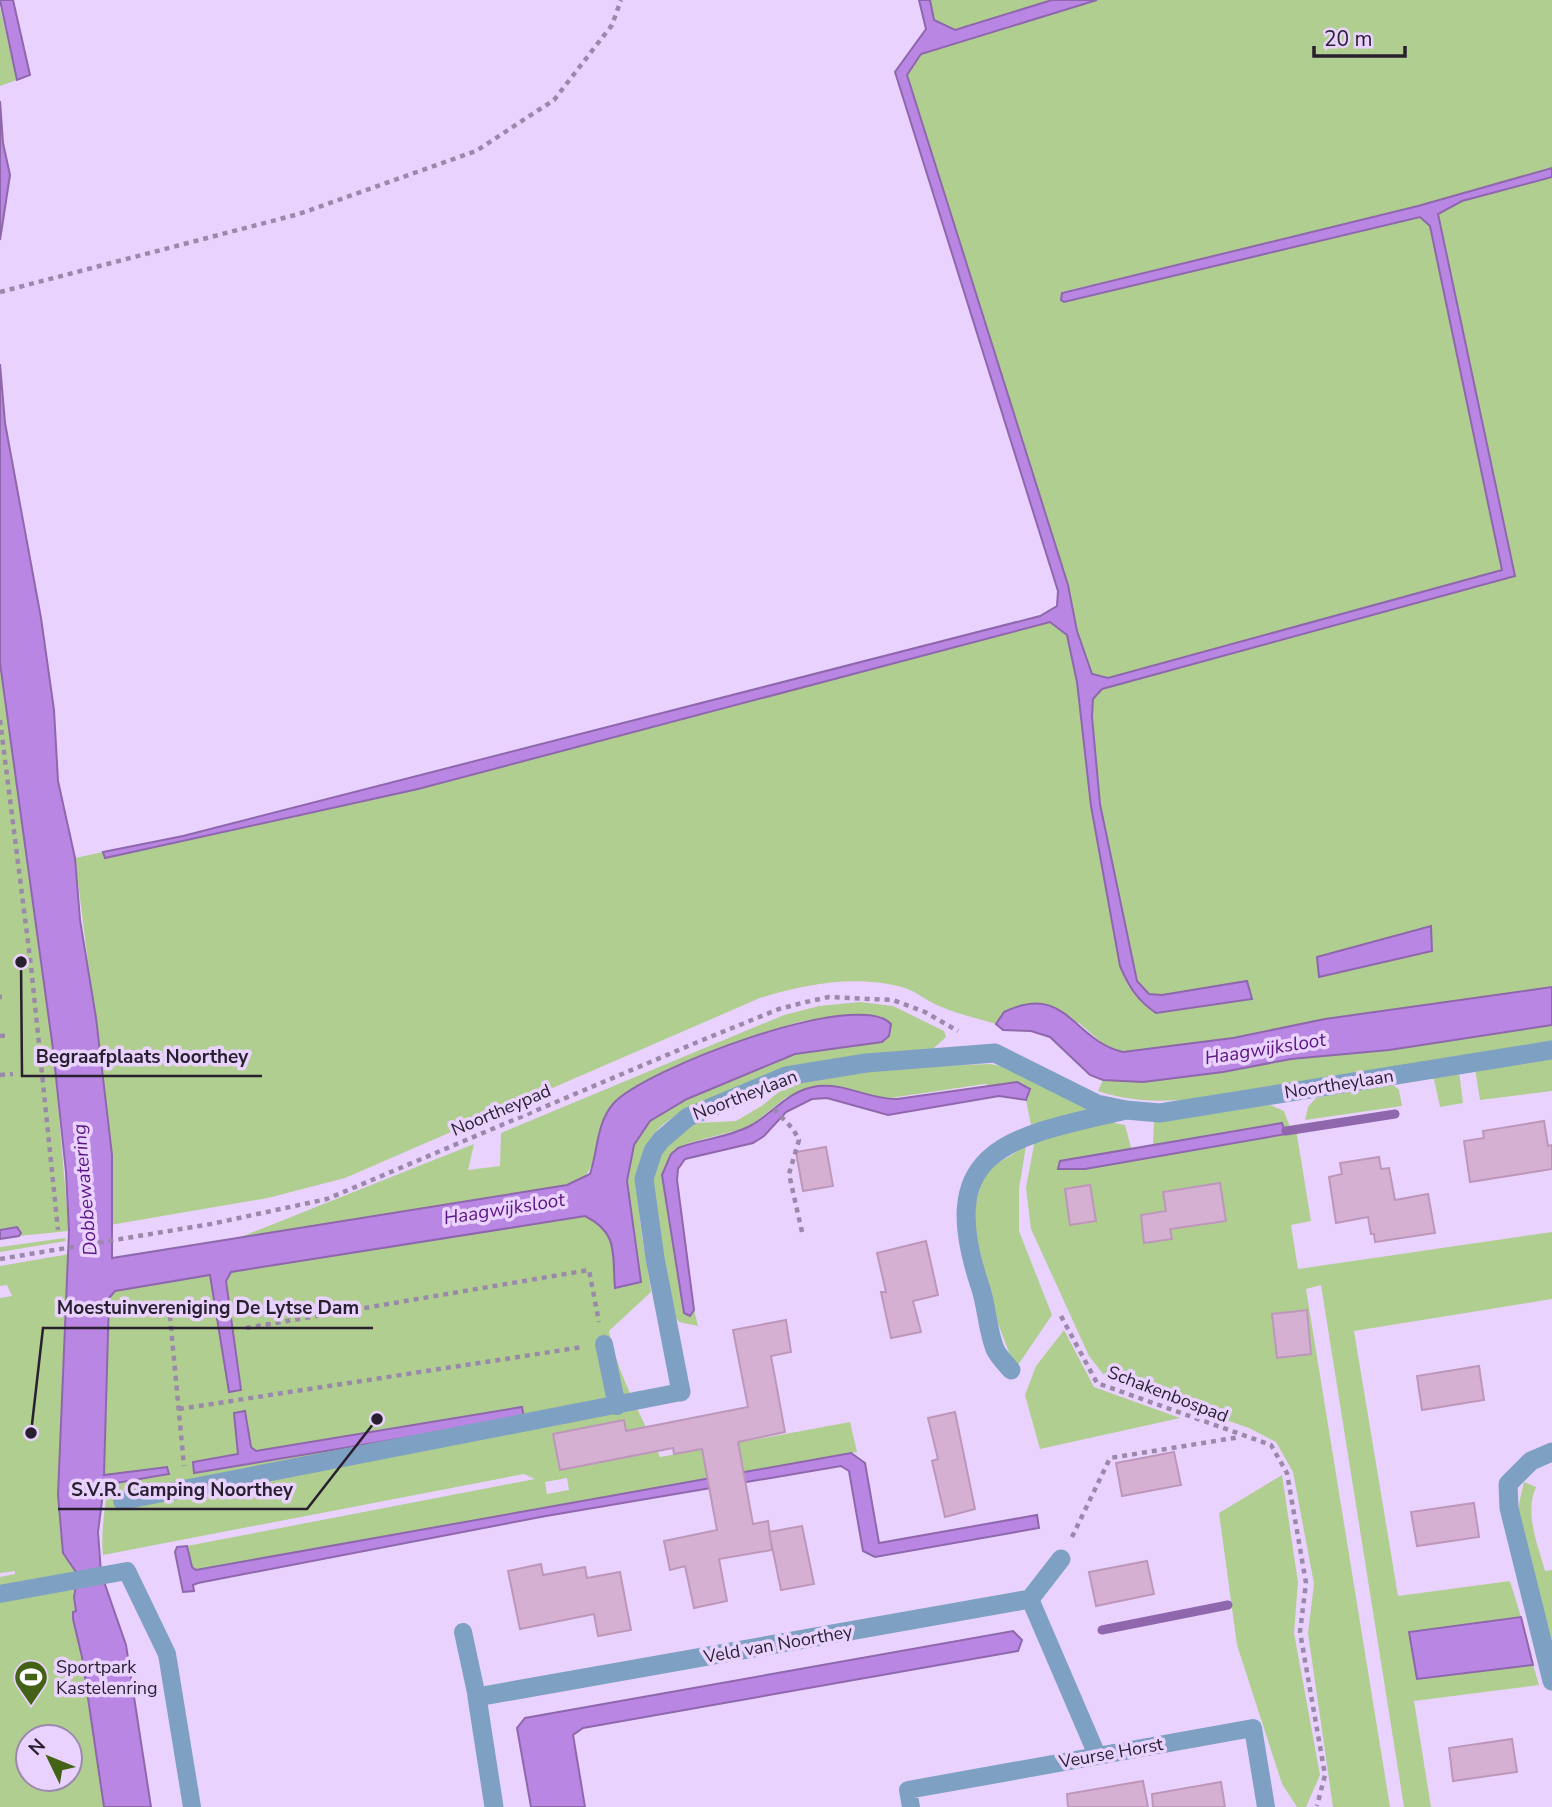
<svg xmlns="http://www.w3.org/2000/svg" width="1552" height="1807" font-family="'Nunito Sans',sans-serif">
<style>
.green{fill:#b1ce91;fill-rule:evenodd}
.water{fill:#ba86e3;stroke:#8e67ad;stroke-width:2}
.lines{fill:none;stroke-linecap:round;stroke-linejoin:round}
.stream{stroke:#8e67ad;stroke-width:9}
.building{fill:#d6b0d3;stroke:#bd97ba;stroke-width:2}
.path{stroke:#9b89aa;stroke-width:4.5;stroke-dasharray:5 5;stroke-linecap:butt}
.service{stroke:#7ea0c2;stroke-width:18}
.minor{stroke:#7ea0c2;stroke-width:19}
.labels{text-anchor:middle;stroke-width:7;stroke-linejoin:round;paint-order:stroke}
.street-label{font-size:18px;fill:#281f2f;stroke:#ead2ff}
.poi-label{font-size:18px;fill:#281f2f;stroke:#ead2ff;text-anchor:start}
.water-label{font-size:19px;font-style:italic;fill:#5b1583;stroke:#ead2ff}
.leader{fill:none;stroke:#281f2f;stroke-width:2.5}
.callout-dot{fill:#281f2f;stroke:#ead2ff;stroke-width:2.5}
.callout-label{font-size:19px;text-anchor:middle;font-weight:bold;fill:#281f2f;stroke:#ead2ff;stroke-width:7;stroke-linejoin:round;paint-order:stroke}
</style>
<rect width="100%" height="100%" fill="#ead2ff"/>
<path class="green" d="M930 0H1052L954 30 934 20Z
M1097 0H1552V168L1418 206 1062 292 1061 299 1064 302 1420 217 1430 226 1502 570 1108 678 1092 674 1077 631 1068 585 907 75 921 54Z
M0 8 17 80 0 86Z
M1552 177V987L1325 1019 1233 1038 1123 1052 1108 1048 1079 1023 1015 1007 1004 1012 996 1024C977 1018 957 1014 939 1006 927 1001 917 992 905 988 857 974 806 984 760 998L345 1178 268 1198 110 1225 112 1155 75 858 103 852 105 858 418 789 1051 622 1067 635 1077 682 1091 806 1120 966 1128 986 1156 1013 1252 999 1247 981 1162 995 1149 994 1137 981C1116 902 1087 779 1093 699L1102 689 1515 576 1438 214 1462 201Z
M0 663 53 1049 69 1231 19 1236 21 1233 17 1227 0 1230Z
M860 1002 893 1006 944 1031 946 1037 934 1048 698 1103C682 1112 661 1122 651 1138 626 1183 645 1243 651 1292L609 1331C617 1374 642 1416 660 1457L850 1422 857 1452 196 1570 192 1567 187 1546 535 1479 524 1474 103 1555C100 1527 107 1503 108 1476H104L109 1298 115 1291 210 1275 212 1278 230 1272 585 1216C619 1233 612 1253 615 1288L641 1282 627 1181 634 1145 650 1121 687 1099 747 1072 807 1050 846 1048 837 1017 802 1021 752 1036 599 1130C591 1181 590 1180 540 1190L238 1238 474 1144 468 1170 500 1166 501 1133 784 1015 819 1006ZM567 1478 569 1490 547 1494 545 1482Z
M1552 1025V1042L1195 1099C1160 1102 1131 1102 1098 1091L1103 1080 1143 1082 1223 1072 1291 1059 1389 1050Z
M1552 1057V1091L1480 1100 1475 1069Z
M990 1064 1012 1068 1087 1102V1110L1031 1125 1026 1100 1029 1098 985 1084 883 1099 843 1088 818 1086 785 1098 749 1127 689 1143 667 1163 662 1175 698 1326 679 1322 672 1312 650 1191 656 1161 672 1138 696 1123 736 1121 763 1105 787 1085 810 1078 906 1067Z
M1459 1071 1463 1103 1440 1107 1433 1075Z
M1391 1083 1399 1090 1402 1106 1305 1120 1308 1107 1316 1098Z
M1268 1104 1284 1111 1291 1130 1296 1129 1311 1221 1291 1225 1298 1269 1552 1232V1299L1354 1331 1398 1596 1510 1581 1521 1617 1410 1632 1417 1678 1533 1665 1539 1685 1414 1701 1431 1807H1404L1321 1285 1306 1289 1390 1807H1333L1308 1633 1314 1584 1293 1472 1276 1442 1249 1428 1107 1379 1089 1356 1031 1229 1026 1188 1035 1139 1110 1122 1125 1125 1132 1151 1060 1161 1058 1169 1282 1123 1153 1147 1154 1120Z
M1026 1146 1019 1189V1231L1052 1315 1018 1365 1012 1360 994 1313 972 1217 985 1171Z
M65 1238 66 1241 0 1252V1247Z
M69 1254C66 1349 58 1444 61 1538 61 1554 71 1558 76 1571 81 1583 79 1608 73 1619L82 1657 104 1807H0V1577L15 1574V1571L0 1573V1298L12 1296 7 1285 0 1286V1266ZM28 1737H70V1779H28Z
M1064 1330 1094 1387 1180 1418 1040 1449 1025 1395 1036 1366Z
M1282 1475 1298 1582 1294 1633 1320 1775 1306 1807H1297L1282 1784 1237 1645 1219 1513Z
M1524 1482 1536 1487C1524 1514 1538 1544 1545 1571L1552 1570V1648L1518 1508Z"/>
<path class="water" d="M0 0H13L30 75 17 80Z
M919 0H930L934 20 955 30 1052 0H1097L921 54 907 75 1068 585 1077 631 1092 674 1108 678 1502 570 1430 226 1420 217 1064 302 1061 300 1062 293 1418 206 1552 168V177L1462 201 1438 214 1515 576 1102 689 1093 699 1092 717 1100 804 1137 981 1149 994 1162 995 1247 981 1252 999 1156 1013C1137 1000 1129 987 1120 966L1091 806 1077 682 1067 635 1050 622 418 789 105 858 103 852 183 836 1040 616 1057 606 1058 591 895 72 926 29Z
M0 101 3 143 10 175 0 240Z
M0 364 5 423 41 618 54 710 58 781 75 858 80 920 96 1018 112 1155V1258L567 1185 590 1174C598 1151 596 1124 613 1104 642 1070 858 987 891 1024L889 1036 882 1042 795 1054 687 1099 650 1121 634 1145 627 1181 641 1282 615 1288C612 1253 619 1233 585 1216L231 1272 226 1281 241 1390 229 1392 210 1275 115 1291 109 1298 104 1475 167 1467 169 1474 104 1485 98 1532 101 1573 126 1645 151 1807H104L82 1657 73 1619V1612L76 1611 74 1597 78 1575 63 1553 58 1495 69 1231 66 1172 53 1049 0 663Z
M1431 926 1432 951 1319 977 1317 957Z
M1552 987V1025L1389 1050 1291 1059 1223 1072 1143 1082 1103 1080 1090 1075 1050 1037 1031 1031 1003 1030 996 1024 1004 1012C1067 982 1072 1040 1123 1052L1233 1038 1325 1019Z
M1017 1082 1030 1089 1026 1100 999 1096 888 1115 827 1098 812 1099 786 1112 764 1136 753 1143 685 1159 678 1169 677 1180 694 1310 690 1316 684 1313 662 1175 671 1154 678 1148C701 1139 727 1138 750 1126 774 1113 788 1090 818 1086 846 1083 870 1100 897 1099Z
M1282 1123 1286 1134 1085 1169H1058L1060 1161Z
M17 1227 21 1233 19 1236 0 1239V1230Z
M522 1407 524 1418 194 1473 193 1462 238 1454 234 1413 245 1411 251 1447 256 1451Z
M851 1453 865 1463 879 1543 1037 1515 1039 1528 875 1557 863 1551 849 1471 841 1466 546 1516 198 1583 193 1585 194 1591 183 1592 175 1552 177 1547 187 1546 192 1567 196 1570Z
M1521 1617 1533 1665 1417 1679 1409 1632Z
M1013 1631 1022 1640 1018 1651 583 1728 573 1735 585 1807H531L517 1728 525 1718Z"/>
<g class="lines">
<path class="stream" d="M1286 1131 1395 1114
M1102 1630 1228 1605"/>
</g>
<path class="building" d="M1544 1121 1548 1146 1552 1145V1169L1470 1182 1464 1141 1484 1138 1483 1131Z
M826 1147 833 1186 803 1191 796 1152Z
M1379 1157 1381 1169 1389 1168 1395 1200 1428 1194 1435 1233 1375 1242 1374 1234H1371L1368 1217 1336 1223 1329 1177 1342 1174 1340 1163Z
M1220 1183 1226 1221 1170 1229 1172 1239 1144 1243 1141 1215 1166 1211 1163 1192Z
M1090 1185 1096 1221 1070 1225 1065 1189Z
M926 1241 938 1295 913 1301 921 1332 891 1338 881 1292H886L877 1253Z
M1307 1310 1311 1354 1277 1358 1272 1314Z
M786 1320 791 1352 771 1356 785 1432 738 1442 753 1524 768 1521 772 1550 719 1559 727 1601 694 1608 685 1566 670 1570 664 1541 717 1530 702 1449 674 1454 673 1448 560 1470 553 1434 624 1420 626 1431 748 1407 733 1330Z
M1479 1366 1484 1400 1422 1410 1417 1376Z
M955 1412 975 1509 945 1517 932 1461 938 1459 928 1418Z
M1174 1452 1181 1485 1122 1496 1116 1463Z
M1474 1503 1479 1537 1417 1546 1411 1512Z
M802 1526 814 1584 781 1590 769 1532Z
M1147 1561 1154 1594 1096 1606 1089 1572Z
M541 1564 543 1575 585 1567 587 1578 620 1572 631 1630 598 1636 594 1614 520 1629 508 1571Z
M1512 1739 1517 1772 1453 1781 1449 1748Z
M1143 1781 1148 1807H1068L1067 1794Z
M1221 1782 1225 1807H1153L1152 1794Z"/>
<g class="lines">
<path class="path" d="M0 292 299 214 476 151 554 100 612 25 621 0
M0 720 31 966 58 1230
M0 997H2
M0 1036 10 1035
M0 1075 13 1074
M774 1109 793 1129 799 1140 789 1174 802 1232
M0 1259 211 1224 327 1199 700 1041 779 1009 806 1002 829 997 893 1000 925 1012 958 1031
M169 1306 184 1466
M1061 1316 1097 1383 1271 1445 1287 1473 1306 1583 1300 1632 1325 1775 1317 1806
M246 1328 589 1270 599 1322
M179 1409 583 1347
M1072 1537 1110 1458 1240 1437"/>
<path class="service" d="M604 1344 617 1406
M122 1501 681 1392
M0 1594 127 1571 167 1654 192 1807
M1030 1599 1097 1755
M463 1632 477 1697
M911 1807 908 1790 1253 1728 1266 1807"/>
<path class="minor" d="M1011 1370C1006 1364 998 1356 995 1349 987 1329 987 1306 980 1286 933 1147 1011 1137 1122 1111
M681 1392 655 1258 644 1179 653 1151 661 1140 688 1117 786 1076 866 1063 995 1053 1097 1104 1126 1110 1160 1113 1552 1050
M1552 1452 1531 1461 1508 1484 1509 1508 1552 1681
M494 1807 477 1697 1030 1599 1061 1559"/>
</g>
<defs>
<g id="stadium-pin" transform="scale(1.75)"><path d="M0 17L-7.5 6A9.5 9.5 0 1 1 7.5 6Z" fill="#446215" stroke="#ead2ff"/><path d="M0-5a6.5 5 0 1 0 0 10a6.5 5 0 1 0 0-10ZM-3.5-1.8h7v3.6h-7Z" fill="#fff"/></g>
</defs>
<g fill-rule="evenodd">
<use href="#stadium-pin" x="31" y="1677"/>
</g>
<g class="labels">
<g class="street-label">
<text transform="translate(1339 1084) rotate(-9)" y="6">Noortheylaan</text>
<text transform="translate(745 1095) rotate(-21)" y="6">Noortheylaan</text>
<text transform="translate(501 1110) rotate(-23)" y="6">Noortheypad</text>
<text transform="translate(1168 1394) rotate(21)" y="6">Schakenbospad</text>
<text transform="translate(778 1644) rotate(-10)" y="6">Veld van Noorthey</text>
<text transform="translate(1111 1753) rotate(-10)" y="6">Veurse Horst</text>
</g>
<g class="poi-label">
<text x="56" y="1673">Sportpark<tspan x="56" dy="21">Kastelenring</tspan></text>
</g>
<g class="water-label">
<text transform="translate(1265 1048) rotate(-9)" y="7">Haagwijksloot</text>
<text transform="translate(84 1190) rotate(-95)" y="7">Dobbewatering</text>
<text transform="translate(504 1208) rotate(-9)" y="7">Haagwijksloot</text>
</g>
</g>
<path class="leader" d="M21 962L22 1076H262M31 1433L43 1328H373M377 1419L307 1509H58"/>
<g class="callout-dot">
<circle cx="21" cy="962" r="7"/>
<circle cx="31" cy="1433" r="7"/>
<circle cx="377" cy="1419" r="7"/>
</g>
<g class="callout-label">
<text x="142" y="1063">Begraafplaats Noorthey</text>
<text x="208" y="1314">Moestuinvereniging De Lytse Dam</text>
<text x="182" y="1496">S.V.R. Camping Noorthey</text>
</g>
<g transform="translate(49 1758) rotate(313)"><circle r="33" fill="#ead2ff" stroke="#9c8aac" stroke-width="2"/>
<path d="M0-5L12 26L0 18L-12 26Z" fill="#446215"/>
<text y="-10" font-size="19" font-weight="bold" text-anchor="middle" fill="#281f2f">N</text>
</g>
<path d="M1314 46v10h91v-10" fill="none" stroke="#281f2f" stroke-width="3.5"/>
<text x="1324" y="46" font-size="21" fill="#281f2f" stroke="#ead2ff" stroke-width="5" paint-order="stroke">20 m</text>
</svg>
